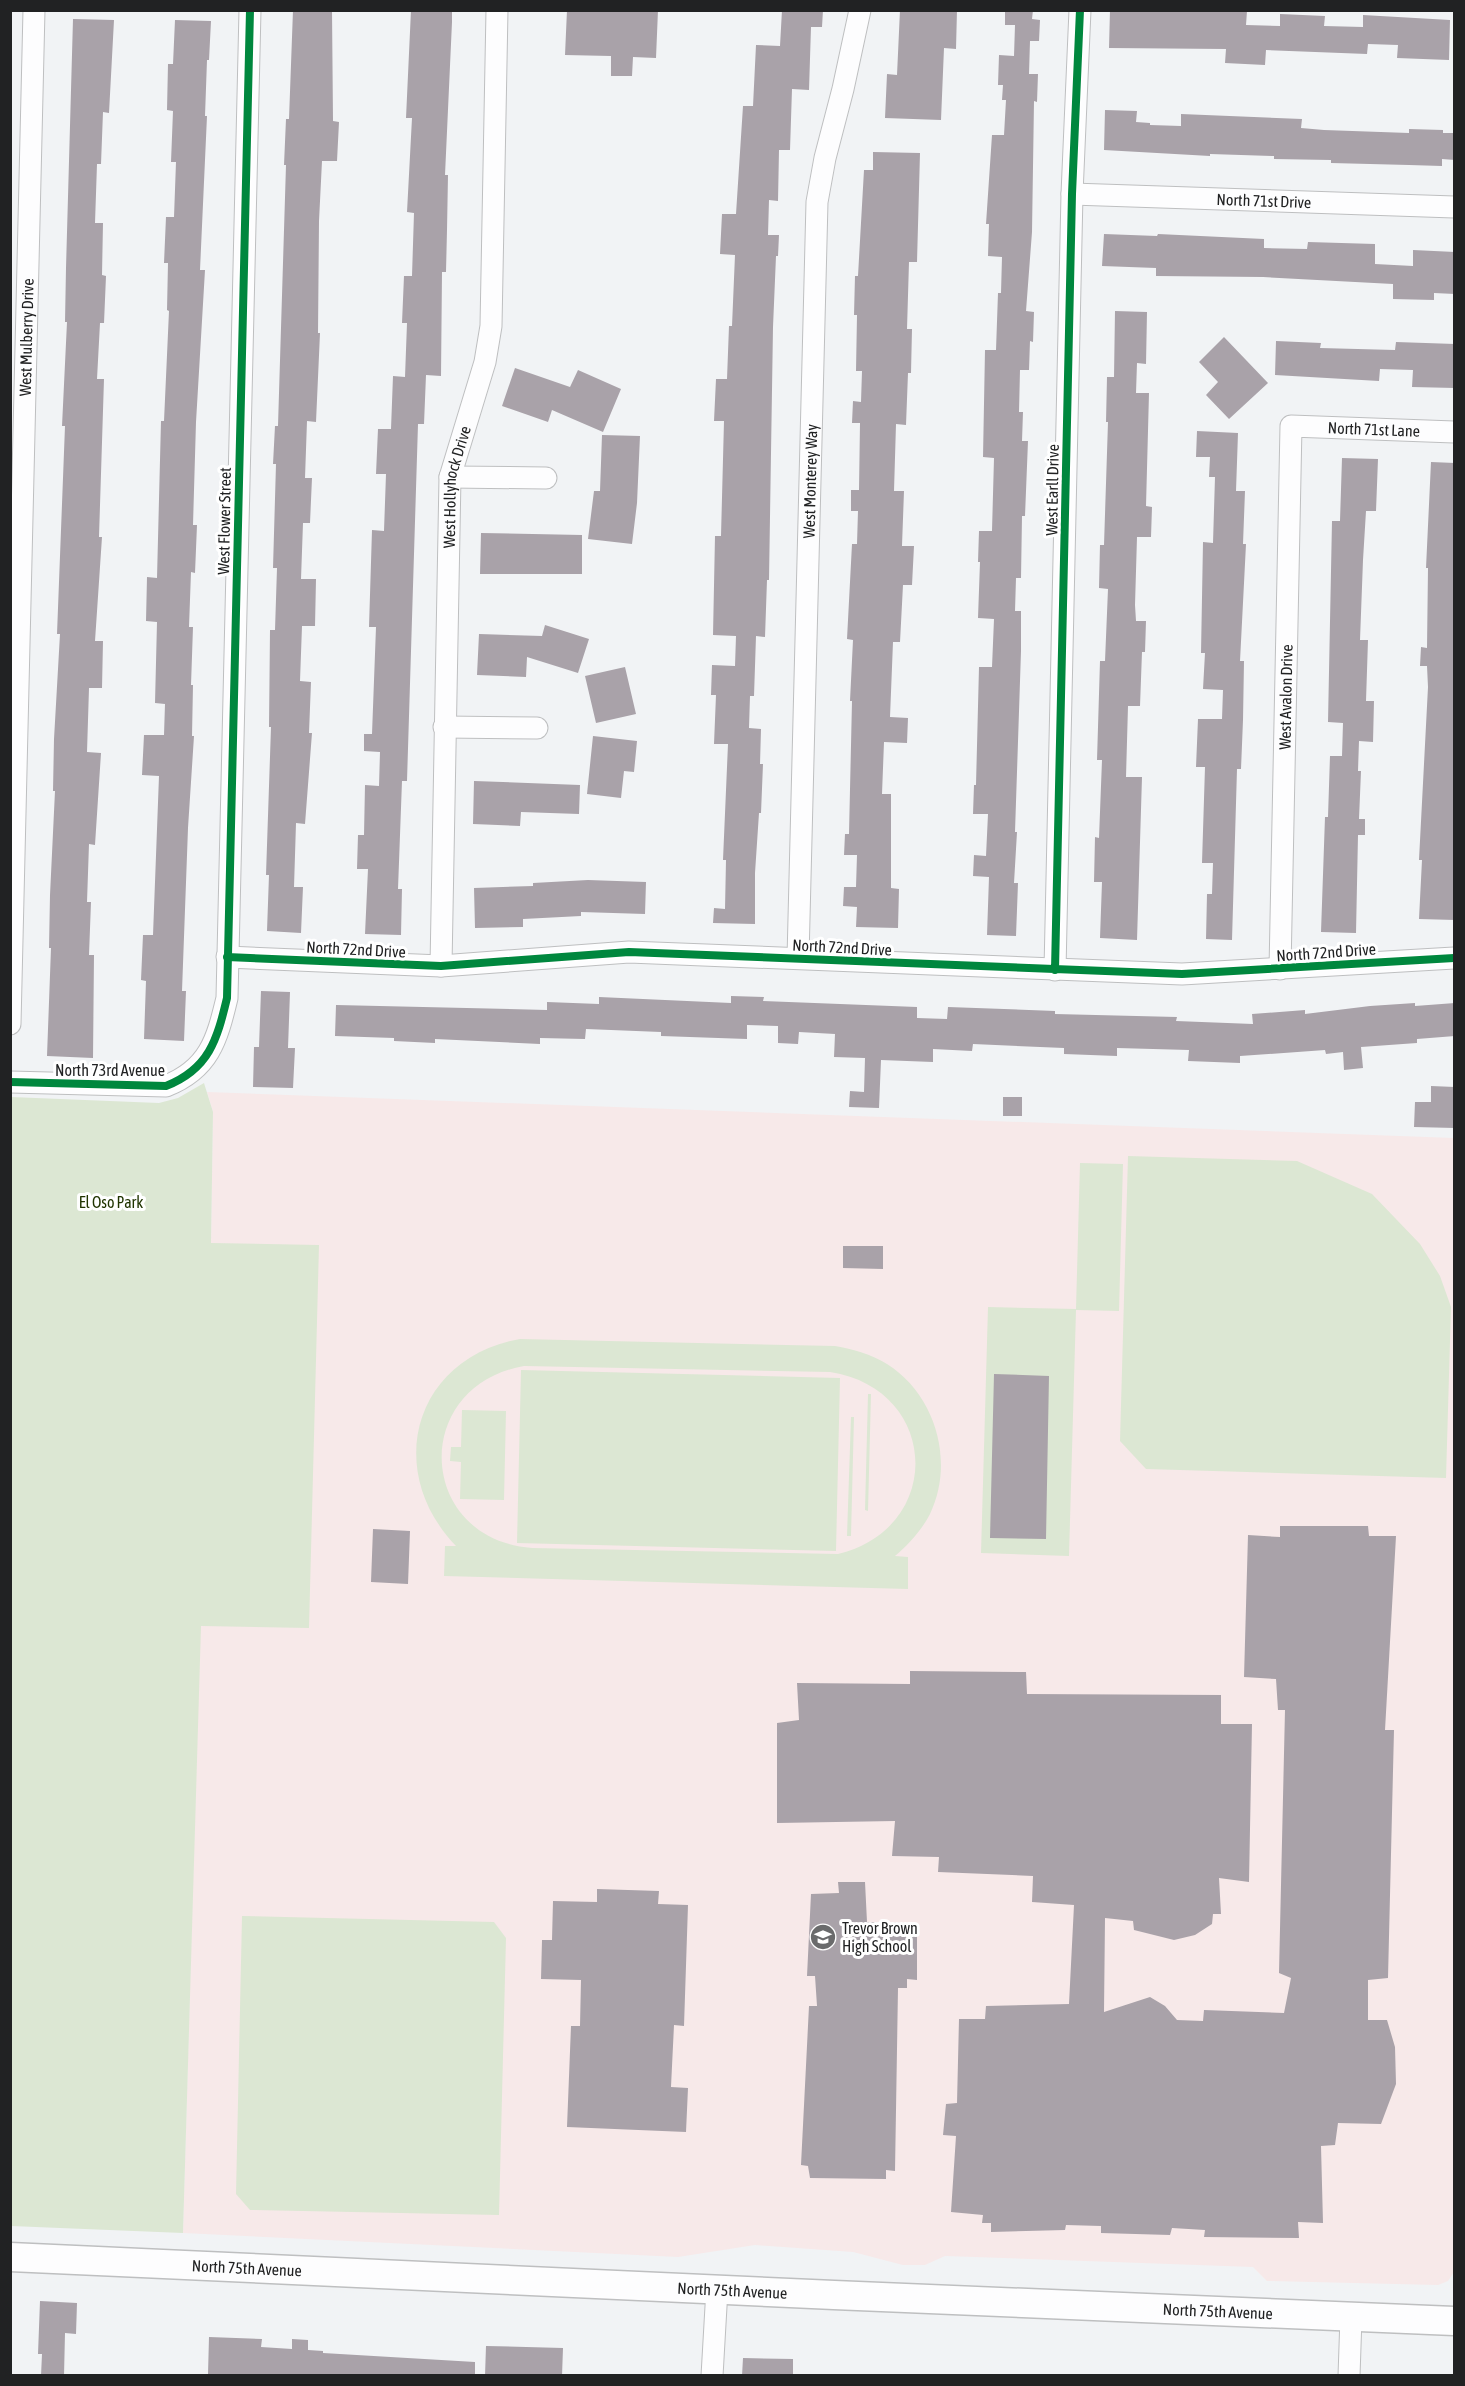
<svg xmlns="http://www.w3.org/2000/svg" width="1465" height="2386" font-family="'Asap Condensed',sans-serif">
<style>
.education{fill:#f7e9e9}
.green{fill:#dce7d3;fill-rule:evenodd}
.building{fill:#a9a2a9}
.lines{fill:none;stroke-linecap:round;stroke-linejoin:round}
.minor-casing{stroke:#bebfc0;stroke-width:23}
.secondary-casing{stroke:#bebfc0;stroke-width:31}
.minor{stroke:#fdfdfe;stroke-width:21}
.secondary{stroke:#fdfdfe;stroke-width:28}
.cycleway-casing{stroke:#fff;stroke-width:11}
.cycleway{stroke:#00873e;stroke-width:8}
.labels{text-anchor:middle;stroke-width:6;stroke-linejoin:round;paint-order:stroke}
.street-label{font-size:16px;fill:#212223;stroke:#fff}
.park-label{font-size:16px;fill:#203400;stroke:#fff}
.poi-label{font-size:16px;fill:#212223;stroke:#fff;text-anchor:start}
</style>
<rect width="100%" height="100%" fill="#f1f3f5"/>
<path class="education" d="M207 1092 1454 1138V2272L1448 2281 1438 2285 1267 2281 1253 2267 945 2256 925 2265H903L853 2252 755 2245 678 2257 183 2233 211 1243 213 1112Z"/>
<path class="green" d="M204 1083 213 1112 211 1243 319 1245 309 1628 201 1626 183 2233 11 2226V1097L159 1103 178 1098Z
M1128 1156 1297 1161 1372 1194 1420 1244 1440 1276 1451 1307 1446 1478 1146 1469 1120 1441Z
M1080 1163 1123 1164 1119 1311 1076 1310 1069 1556 981 1553 988 1307 1076 1309Z
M520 1339 835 1346C853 1349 871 1354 887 1364 936 1395 955 1462 930 1514 921 1531 909 1544 895 1556L908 1557V1589L444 1576 445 1546H456C383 1470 414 1358 520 1339ZM524 1366 830 1372C940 1389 945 1528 838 1554L532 1548C416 1539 410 1386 524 1366Z
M521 1370 840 1378 836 1551 517 1543Z
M868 1394H871L868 1511 865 1510Z
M462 1410 506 1411 504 1500 460 1499 461 1462 450 1461 451 1447H461Z
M851 1417H854L851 1536H847Z
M242 1916 494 1922 506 1938 499 2215 250 2210 236 2194Z"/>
<path class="building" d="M293 10H332L333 121 339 122 337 161H322L319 221 318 333H320L316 422 307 421 305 478H312L310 523H303L301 579H316L315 626H302L300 681 311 682 309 733H312L305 824 296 823 294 887H303L301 933 267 931 269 875H266L271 727H269L270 630H275L277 568H273L276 464H273L275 426H278L286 165H284L286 119H289Z
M411 10H452V22L445 175H448L447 230 446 272H442L441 376 426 375 424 424H418L407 781H402L398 889H402L401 935 365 934 368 869H357L358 835H364L365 785 379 786 380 752 364 751V734H372L376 627H369L372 530 384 531 386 474H376L378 429H391L393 376 405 377 407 323H402L404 276H412L414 213 407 212 412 118H406Z
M567 10H658L656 58 633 57 632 76H611V56L565 55Z
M782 10H823L822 27H811L809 90 792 89 790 150H779L778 201 769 200 768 235H779L778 256H776L773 327 769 580H767L765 637 756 636 754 696H750L749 728 761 729 760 764H763L761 813H759L755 873V924L713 923 714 908 725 909 726 860H723L728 744H714L716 695H711L712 665 735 666 736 636 713 635 715 536H721L724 421H714L716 379H727L729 326H732L735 255 720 254 722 214H736L743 106H753L756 45 780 46Z
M900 10H957L956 49 944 48 941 120 885 118 887 74 897 75Z
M1005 10H1033L1032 19 1040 20 1039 41H1030L1029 74H1038L1037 102 1034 101 1032 232 1026 311 1034 312 1033 342 1030 341 1029 370H1020L1019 412H1023L1022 441H1028L1025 516H1022L1021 578H1016L1015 611H1021V651L1015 832H1017L1014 883H1018L1016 936 987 935 989 877 973 876 974 855 986 856 988 814H973L974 785H976L979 667H992L994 619 978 618 980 562H978L979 531H992L994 458 983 457 985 350H996L998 293H1001L1002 257 988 256 989 224H986L992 135H1004L1006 100H1002L1003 85H998L999 55 1014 56 1015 25H1005Z
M1110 10 1247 11 1246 25 1280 26V14L1325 16 1324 26 1363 27V15L1450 20 1449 60 1397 58 1398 45 1368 44 1367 54 1266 50 1265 65 1225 63 1226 49 1109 48Z
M73 19 114 20 109 113 103 112 101 164H97L95 223H103L102 275 106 276 104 323H100L97 379H104L99 537H102L95 641H103L102 688H89L87 752 101 753 95 845 89 844 87 902H91L89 955H94L93 1058 47 1056 51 948H49L50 895 55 791H53L54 739 60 634H57L65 426H62L67 322H65L66 268Z
M175 20 211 21 209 60H207L205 116H207L200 270H205L196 422 193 525H197L195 573 191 572 189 627H193L191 685H193L192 736H194L188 828 182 991H186L184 1041 144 1039 146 981 141 980 143 935H153L159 776 142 775 144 735H164L165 704 155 703 157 622 146 621 147 577 157 578 161 421H164L169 311 167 310 168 263H164L166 217H174L176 162H171L173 111 167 110 168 64H173Z
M1105 110 1137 111 1136 122 1150 123V125L1181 126V114L1302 119 1301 128 1324 130 1409 133V129L1443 130V133H1455V160L1442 159V166L1409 165 1331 163V160L1274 159V156L1210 154V156L1104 150Z
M873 152 920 153 917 262H909L907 329H912L911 373H908L906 425 896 424 894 491H904L902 546H914L912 585H903L900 642H893L890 717 908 718 907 743 884 742 882 794H891V888L899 889 898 928 856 927 857 907 843 906 844 887H856L857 855H844L845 834H849L852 701H850L853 640 847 639 852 544H857L858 511H851V490H859L860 423H852L853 401 861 402 862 371H856L857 315H854L855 276H858L864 170H873Z
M1104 234 1157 236 1158 234 1264 239V248L1307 249 1308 242 1375 244V264L1413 266V250L1455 252V294L1434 293V300L1393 299V284L1263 277 1156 276V268L1102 266Z
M1115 311 1147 312 1146 364 1137 363 1136 393H1149L1146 506 1152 507 1151 537H1137L1135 605 1136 621H1146L1145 652H1142L1140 706H1128L1126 777H1142L1137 940 1100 938 1102 882H1094L1095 837 1099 838 1102 760H1097L1100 661H1105L1108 589 1099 588 1100 545H1104L1108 422H1106L1107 377H1114Z
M1224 337 1268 383 1229 419 1206 395 1218 382 1199 362Z
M1276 341 1321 343 1320 348 1395 350 1396 342 1455 344V388L1412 387 1413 370 1380 369 1379 381 1275 375Z
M515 368 570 387 578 370 621 389 603 432 552 410 548 422 502 406Z
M1197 431 1238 433 1236 491H1245L1243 544H1246L1240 661H1244L1243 720 1241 769H1237L1232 940 1206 939 1207 894H1212L1213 863H1202L1205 767H1196L1198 719H1222L1223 690 1203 689 1205 653H1201L1203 542 1213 543 1215 477H1209L1210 457H1196Z
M602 435 640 436 637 503 632 544 588 539 594 491H600Z
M1342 458 1378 459 1376 511H1366L1363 560 1360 640H1368L1366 701H1374L1373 742 1359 741 1358 771H1361L1359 819H1365V835H1358L1356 933 1321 932 1325 817H1328L1330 756H1342L1343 723 1328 722 1332 521H1340Z
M1431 462 1455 463V920L1419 919 1422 860H1419L1428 687 1427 666H1420L1421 647 1427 648 1428 568H1426Z
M481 533 582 535V574H480Z
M545 625 589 639 578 673 527 657 526 677 477 675 479 634 542 636Z
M625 667 636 714 596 723 585 676Z
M593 736 637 741 634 772 624 771 621 798 587 794Z
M474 781 580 785 579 814 521 812 520 826 473 824Z
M588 880 646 882 645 914 581 912V916L523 919V927L475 928 474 888 533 886V883Z
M261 991 290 992 288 1048H295L293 1088 253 1087 254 1047H259Z
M731 996 764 997 763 1001 917 1007V1018L947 1019 948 1007 1055 1011V1014L1177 1017 1176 1021 1253 1024 1252 1014 1305 1010V1014L1370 1006 1415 1003V1006L1455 1003V1036L1417 1039V1043L1361 1047 1363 1068 1344 1070 1343 1052 1326 1054 1325 1050 1240 1056V1063L1188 1061 1189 1050 1117 1048V1056L1064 1054V1048L973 1044 972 1051 933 1049V1062L881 1060 879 1108 849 1107 850 1091 864 1092 865 1058 834 1057 835 1034 799 1032 798 1044 778 1043V1026L747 1025V1039L661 1036V1032L586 1029 585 1039 540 1038V1044L435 1039V1043L394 1041V1038L335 1036 336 1005 547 1010V1002L599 1004V997L731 1003Z
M1431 1086 1455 1087V1128L1414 1127 1415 1102H1431Z
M1003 1097H1022V1116H1003Z
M843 1246H883V1269L843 1268Z
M994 1374 1049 1376 1046 1539 990 1538Z
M1280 1526H1368L1369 1536H1396L1385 1730H1394L1388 1978 1368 1980V2020H1387L1395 2047 1396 2084 1381 2124 1338 2123 1335 2145 1321 2146 1323 2223 1298 2222 1299 2238 1204 2237 1205 2230 1172 2228 1170 2235 1101 2233V2226L1066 2225 1065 2230 991 2232V2223H982L983 2215 951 2212 956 2136 943 2135 946 2104 957 2103 959 2019H985L986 2006 1069 2004 1074 1905 1032 1902 1033 1876 938 1872 939 1857 892 1856 895 1821 777 1823V1723L799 1720 797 1683 910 1684V1671L1026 1672 1027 1694 1221 1695V1724H1252L1249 1882 1219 1878 1221 1914H1213L1212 1924 1195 1935 1174 1940 1134 1930 1133 1921 1105 1918 1104 2012 1150 1997 1165 2006 1177 2020 1203 2021 1204 2010 1284 2013 1291 1978 1279 1973 1285 1710H1278L1276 1679 1244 1677 1248 1535 1280 1537Z
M373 1529 410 1531 408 1584 371 1582Z
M838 1882H865L867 1922 908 1923 909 1930H917V1980L907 1979V1988H898L895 2171 886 2170V2179L810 2178 808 2166 801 2165 809 2006H817L815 1976H807L811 1894 839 1893Z
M597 1889 659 1891 658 1904 688 1905 684 2026 674 2025 671 2087 688 2088 686 2132 567 2127 571 2026H580L581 1980 541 1979 542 1940H552L553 1901 597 1902Z
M40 2301 77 2303 76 2334 65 2333 64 2376H41L42 2354H38Z
M209 2337 262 2339 261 2347 292 2349V2339L308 2340V2350L323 2351V2353L475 2362V2376L208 2374Z
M486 2346 563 2348 562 2376H485Z
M743 2358 793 2359V2376H742Z"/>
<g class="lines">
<g class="minor-casing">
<g id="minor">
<path id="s1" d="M1072 194 1454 207"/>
<path d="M450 477 546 478"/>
<path d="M444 727 537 728"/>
<path d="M227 957 441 966 629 952 1182 974 1454 958"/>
<path id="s2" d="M798 958 817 202 825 158 843 89 860 10"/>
<path id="s3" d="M441 966 450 477 485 362 491 326 497 10"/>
<path id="s4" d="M1280 969 1291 426 1454 432"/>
<path d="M1055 970 1072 194 1080 10"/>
<path id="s5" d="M10 1024 34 10"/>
<path d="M10 1082 166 1086C209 1069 217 1040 227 998L250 10"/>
<path d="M712 2376 717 2289"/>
<path d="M1349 2376 1351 2317"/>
</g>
</g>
<g class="secondary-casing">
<g id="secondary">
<path id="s6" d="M10 2257 834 2295 1454 2321"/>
</g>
</g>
<use href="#minor" class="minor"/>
<use href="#secondary" class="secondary"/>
<g class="cycleway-casing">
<path id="cycleway" d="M227 957 441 966 629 952 1182 974 1454 958
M1055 970 1072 194 1080 10
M10 1082 166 1086C209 1069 217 1040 227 998L250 10"/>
</g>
<use href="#cycleway" class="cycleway"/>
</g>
<defs>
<g id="school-disc" transform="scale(1.35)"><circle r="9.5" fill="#6a6b6c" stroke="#fff"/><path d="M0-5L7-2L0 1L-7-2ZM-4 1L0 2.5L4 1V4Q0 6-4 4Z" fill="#fff"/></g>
</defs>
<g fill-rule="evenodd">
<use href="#school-disc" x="823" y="1937"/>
</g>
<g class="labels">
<g class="street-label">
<text dy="6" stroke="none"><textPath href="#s1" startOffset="192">North 71st Drive</textPath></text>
<text dy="6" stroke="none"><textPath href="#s5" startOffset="687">West Mulberry Drive</textPath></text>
<text dy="6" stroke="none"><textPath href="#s4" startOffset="626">North 71st Lane</textPath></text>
<text dy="6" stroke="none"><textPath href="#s2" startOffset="477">West Monterey Way</textPath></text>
<text dy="6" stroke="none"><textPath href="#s3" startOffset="480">West Hollyhock Drive</textPath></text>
<text transform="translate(1052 490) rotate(-89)" y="6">West Earll Drive</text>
<text transform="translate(224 521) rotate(-89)" y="6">West Flower Street</text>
<text dy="6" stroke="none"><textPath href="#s4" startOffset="272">West Avalon Drive</textPath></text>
<text transform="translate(842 947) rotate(3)" y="6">North 72nd Drive</text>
<text transform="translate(356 949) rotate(3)" y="6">North 72nd Drive</text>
<text transform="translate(1326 952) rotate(-4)" y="6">North 72nd Drive</text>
<text x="110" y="1076">North 73rd Avenue</text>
<text dy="6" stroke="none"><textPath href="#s6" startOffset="237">North 75th Avenue</textPath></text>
<text dy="6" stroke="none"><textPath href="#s6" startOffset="723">North 75th Avenue</textPath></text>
<text dy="6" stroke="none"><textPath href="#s6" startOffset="1209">North 75th Avenue</textPath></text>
</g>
<g class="park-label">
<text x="111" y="1208">El Oso Park</text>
</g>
<g class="poi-label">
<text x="842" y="1934">Trevor Brown<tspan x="842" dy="18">High School</tspan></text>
</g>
</g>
<rect width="1465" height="2386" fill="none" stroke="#212223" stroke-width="24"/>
</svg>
